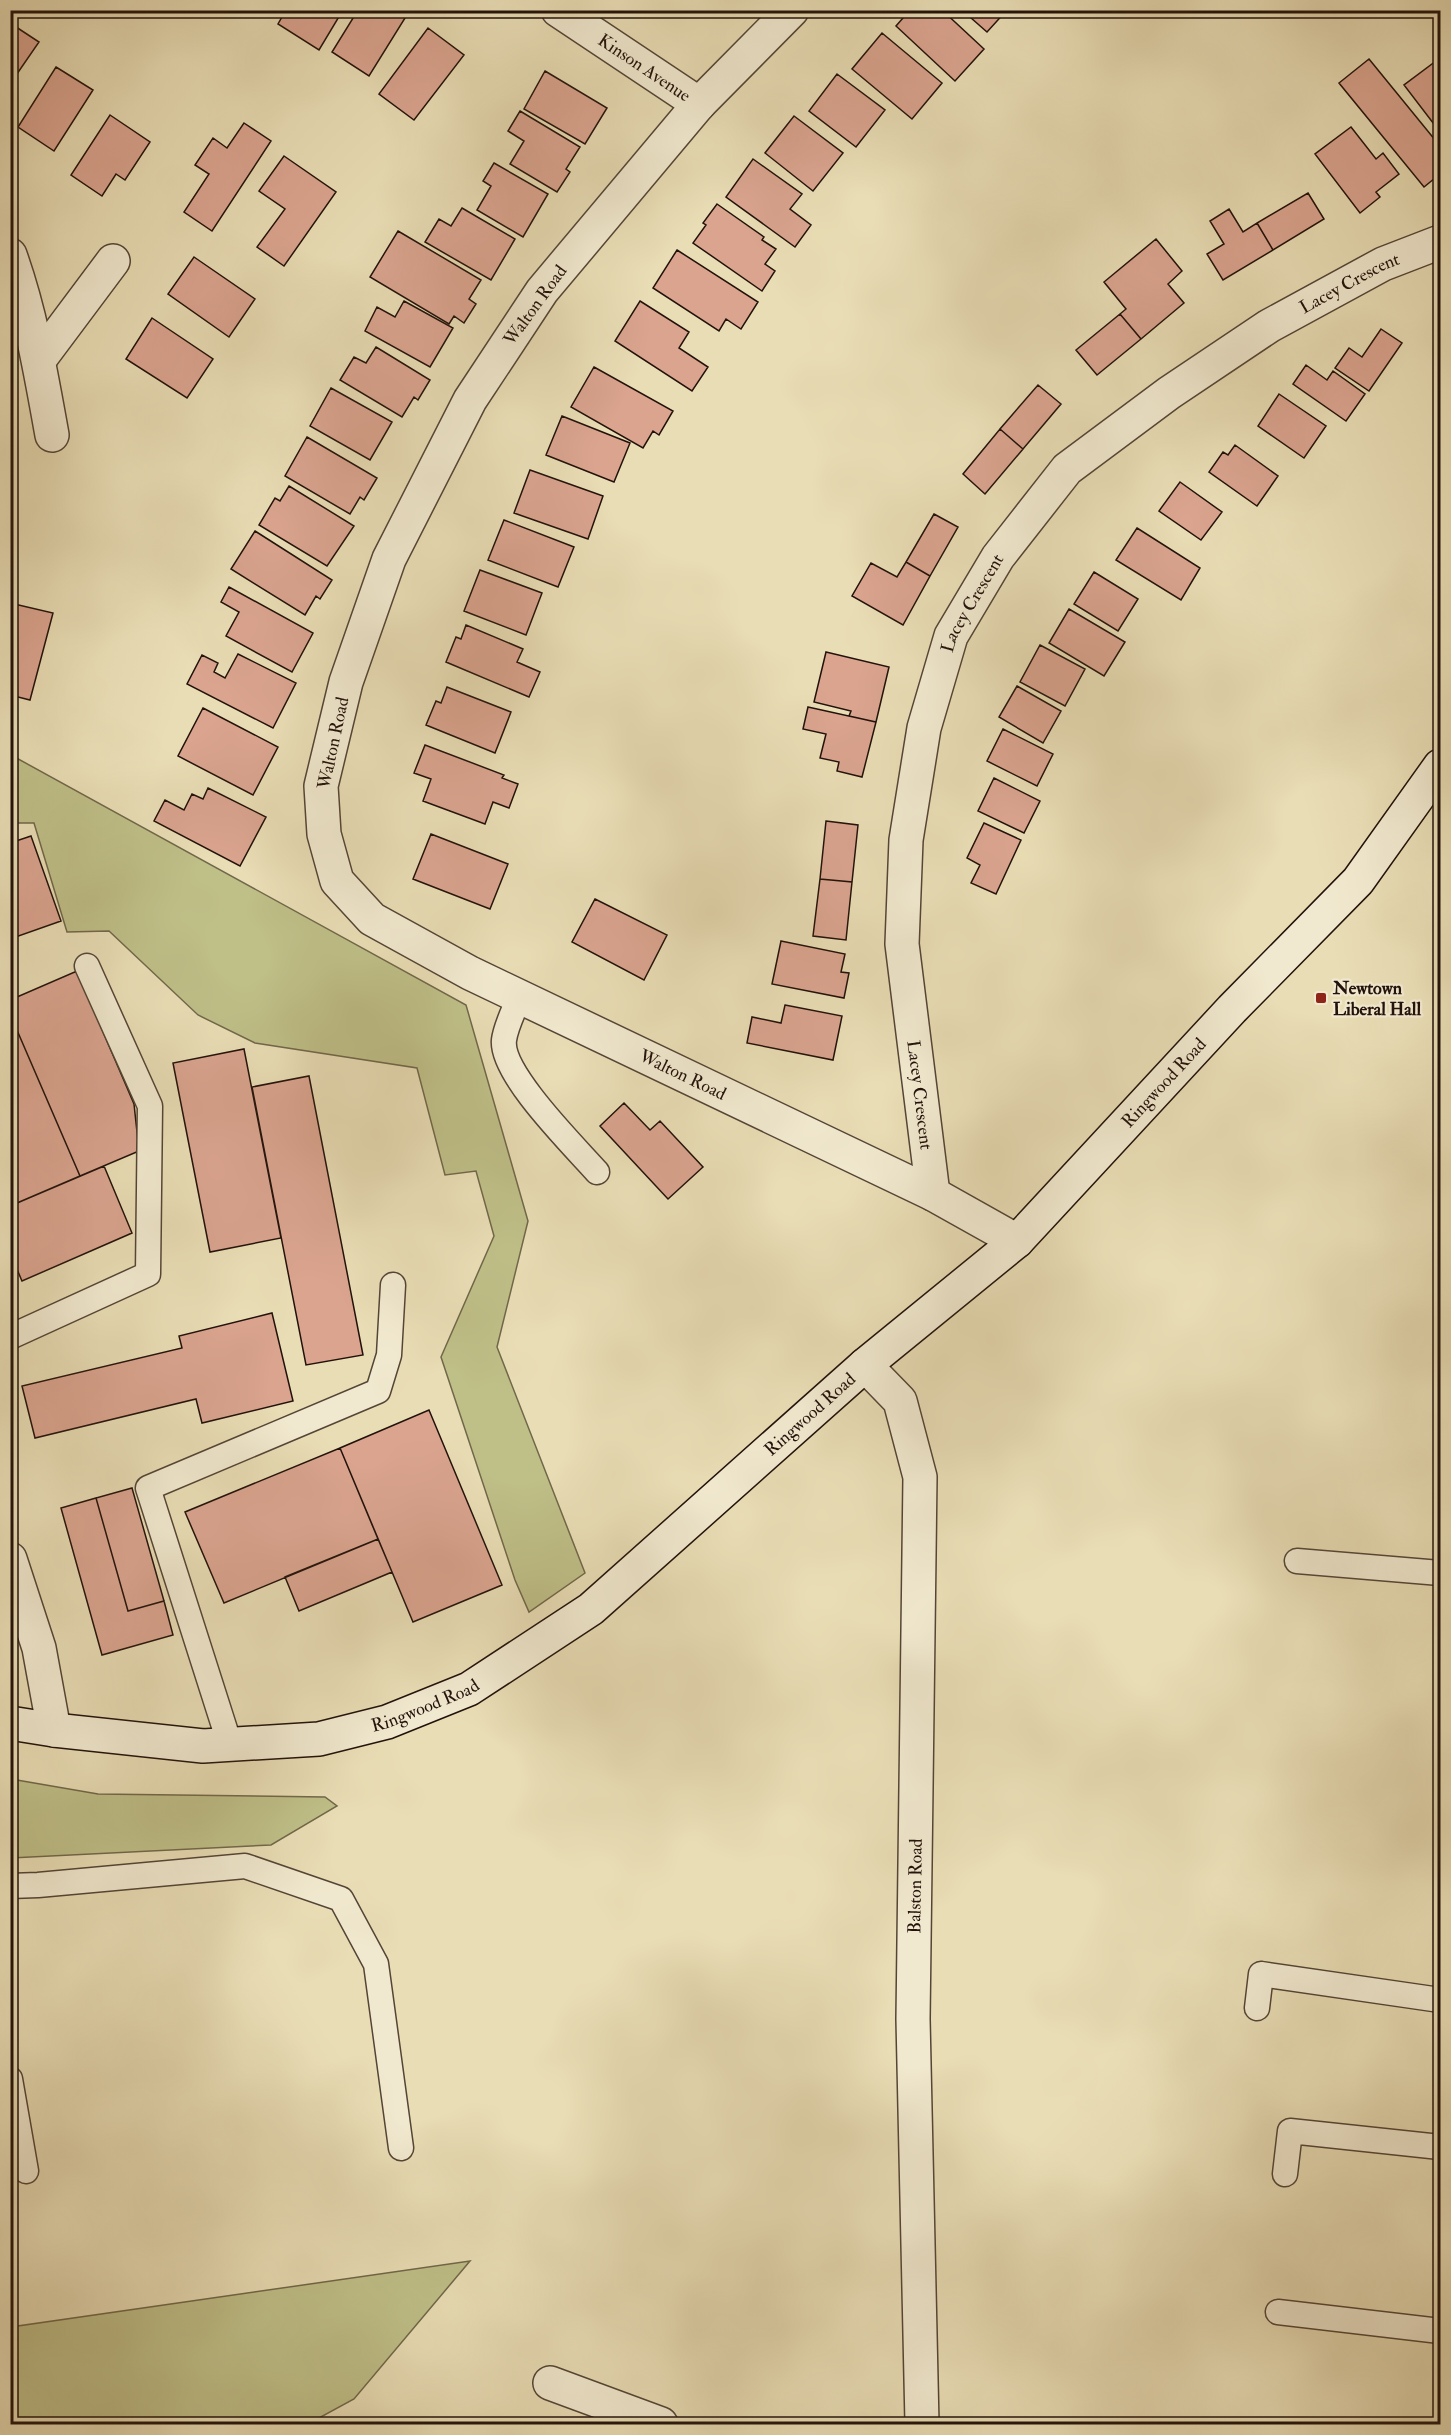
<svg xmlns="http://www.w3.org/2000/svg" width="1451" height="2435" font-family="'IM FELL Double Pica',serif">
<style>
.green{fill:#bfbf88;stroke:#70684a;stroke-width:1.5}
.building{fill:#daa48f;stroke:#22120b;stroke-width:1.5}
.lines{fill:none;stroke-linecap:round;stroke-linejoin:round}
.lane-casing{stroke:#544536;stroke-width:27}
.street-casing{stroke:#544536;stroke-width:36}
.secondary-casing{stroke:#22120b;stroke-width:36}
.lane{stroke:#f1e9cf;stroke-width:24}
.street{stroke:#f1e9cf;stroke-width:33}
.secondary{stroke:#f1e9cf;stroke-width:33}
.poi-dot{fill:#8f2418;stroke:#f1e9cf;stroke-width:2}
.labels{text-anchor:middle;stroke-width:4.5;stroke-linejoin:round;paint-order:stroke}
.street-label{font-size:18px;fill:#22120b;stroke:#f1e9cf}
.poi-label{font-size:18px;font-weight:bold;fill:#22120b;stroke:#f1e9cf;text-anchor:start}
</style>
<rect width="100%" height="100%" fill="#e9ddb5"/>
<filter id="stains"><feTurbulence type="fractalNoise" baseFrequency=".00333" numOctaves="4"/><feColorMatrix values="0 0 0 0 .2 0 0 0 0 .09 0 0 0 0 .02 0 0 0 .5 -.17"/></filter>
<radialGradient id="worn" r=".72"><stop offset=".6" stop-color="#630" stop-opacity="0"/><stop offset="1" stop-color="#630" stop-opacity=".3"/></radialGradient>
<path class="green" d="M11 755 466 1005 528 1221 497 1347 585 1573 529 1612 515 1580 441 1357 494 1236 476 1171 445 1175 417 1068 255 1043 198 1015 109 931 67 932 34 823H11Z
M11 1779 98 1794 325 1797 337 1806 271 1845 11 1858Z
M470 2261 354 2399 308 2424H11V2327Z"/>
<path class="building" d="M286 10H343L319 50 278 24Z
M358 10H410L369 76 332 52Z
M910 10H942L984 49 955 81 896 26Z
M962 10H1007L987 32Z
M10 23 39 42 10 84Z
M428 28 464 55 414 120 379 94Z
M882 33 942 83 912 119 852 69Z
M1369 59 1440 146V174L1424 187 1339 83Z
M1436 61 1440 66V132L1404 85Z
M56 67 93 90 54 151 18 127Z
M545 71 607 108 585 144 524 109Z
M837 74 885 110 856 147 809 111Z
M520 111 580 147 566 169 570 172 557 192 510 164 524 141 508 131Z
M110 115 150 142 125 180 116 174 102 196 71 175Z
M794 116 843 153 813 191 765 153Z
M244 123 271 141 212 231 184 212 209 174 195 165 213 138 227 148Z
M1351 127 1376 159 1383 153 1399 174 1376 192 1380 197 1360 213 1315 154Z
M284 156 336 192 284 266 257 247 285 209 259 191Z
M753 159 802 194 790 209 811 225 795 247 726 197Z
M494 163 548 194 523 237 477 210 491 186 483 181Z
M1308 193 1324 219 1273 250 1257 223Z
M717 204 764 237 762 240 776 249 765 264 775 271 762 291 693 243 706 225 703 223Z
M462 208 515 239 491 280 425 242 439 219 451 226Z
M1229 209 1243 232 1257 223 1273 250 1223 280 1207 254 1224 244 1210 221Z
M398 231 481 280 469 299 476 304 464 323 454 316 449 324 370 277Z
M1156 239 1182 271 1168 284 1184 303 1141 339 1120 314 1126 309 1104 282Z
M677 250 758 302 741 329 726 319 719 331 653 288Z
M194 257 255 299 229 337 168 294Z
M404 301 453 328 430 367 365 331 377 307 395 317Z
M640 301 689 332 679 348 708 367 692 391 615 341Z
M1120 314 1141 339 1097 375 1076 350Z
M152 318 213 359 187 398 126 359Z
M1381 329 1402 343 1369 391 1335 368 1349 348 1362 357Z
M376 347 430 380 418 400 414 397 402 417 340 380 354 357 366 363Z
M1306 365 1327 380 1333 371 1365 394 1346 421 1293 384Z
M594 367 673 411 659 435 653 431 643 448 571 407Z
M1038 385 1061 404 1023 449 1000 429Z
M331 388 392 422 370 460 310 426Z
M1279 394 1326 426 1304 458 1258 426Z
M562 416 630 443 614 482 546 455Z
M1000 429 1023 449 985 494 963 474Z
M307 437 377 478 364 500 360 497 350 514 285 476Z
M1235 445 1278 476 1257 506 1209 472 1223 452 1228 455Z
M530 470 603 496 588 539 514 513Z
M1180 482 1222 512 1201 540 1159 511Z
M289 486 354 526 327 566 259 525 275 498 280 501Z
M934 514 958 527 930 576 906 562Z
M504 520 574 547 558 587 488 560Z
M1137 528 1200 568 1181 600 1116 560Z
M255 531 332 580 320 599 316 596 305 615 231 569Z
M906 562 930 576 903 625 852 596 871 563 897 577Z
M480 570 542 593 526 635 464 611Z
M1094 572 1138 599 1118 631 1074 604Z
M229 587 313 633 292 672 226 636 239 612 221 602Z
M10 603 53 613 30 700 10 695Z
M1069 609 1125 642 1104 676 1049 643Z
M466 625 523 649 517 662 540 672 529 697 446 662 456 637 461 639Z
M1040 645 1085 669 1065 706 1020 682Z
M826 652 889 667 876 722 849 716 851 711 814 702Z
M238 654 296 683 273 728 187 684 202 655 218 663 214 672 225 678Z
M1017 686 1061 711 1043 743 999 717Z
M447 687 511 712 495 753 426 725 436 701 441 703Z
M808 707 876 722 862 777 837 771 839 762 820 758 826 734 803 729Z
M203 708 278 747 253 795 178 756Z
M1003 729 1053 754 1037 786 987 761Z
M425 745 504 775 502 778 518 784 509 808 493 802 485 824 423 801 431 779 414 773Z
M994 778 1040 801 1024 833 978 811Z
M208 788 266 817 240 866 154 821 165 800 184 810 192 794 203 799Z
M826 821 858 825 852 882 820 879Z
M984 823 1021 840 996 894 971 883 980 865 967 858Z
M431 834 508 864 490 909 413 879Z
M31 836 61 921 10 939V843Z
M820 879 852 882 846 940 813 936Z
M595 899 667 935 644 980 572 942Z
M781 941 845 954 841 972 849 973 844 998 772 984Z
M77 971 134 1104 139 1151 80 1176 10 1014V1000Z
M785 1005 842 1016 833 1060 747 1043 752 1017 781 1023Z
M10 1014 80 1176 10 1206Z
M244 1049 281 1238 210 1252 173 1063Z
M309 1076 363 1355 306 1365 252 1087Z
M624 1103 650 1130 660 1121 703 1167 668 1199 600 1126Z
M104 1166 132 1233 22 1281 10 1253V1206Z
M272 1313 293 1401 202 1423 196 1399 35 1438 22 1386 182 1348 179 1336Z
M429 1410 502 1585 413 1622 340 1448Z
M340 1448 378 1539 224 1603 185 1512Z
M132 1488 164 1601 128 1611 96 1498Z
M96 1498 128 1611 164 1601 173 1635 102 1655 61 1508Z
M378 1539 392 1572 299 1611 285 1577Z"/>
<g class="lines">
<g class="lane-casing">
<path id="lane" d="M520 995C515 1009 506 1025 504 1040 500 1073 574 1146 597 1172
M10 1337 148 1274 150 1106 87 966
M1297 1561 1440 1573
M230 1745 148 1488 378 1391 389 1355 393 1285
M10 1886 38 1885 245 1866 341 1899 376 1964 401 2148
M1257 2008 1261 1974 1440 2000
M10 2079 26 2171
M1285 2174 1290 2131 1440 2147
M1278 2312 1440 2331"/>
</g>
<g class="street-casing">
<g id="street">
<path id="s1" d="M558 10 699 104"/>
<path id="s2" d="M792 10 699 104 542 291 470 400 389 559 346 682 321 786 324 834 337 881 372 919 470 973 933 1194 1017 1241"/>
<path d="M10 255C31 314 41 374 52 435"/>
<path d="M39 360 113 261"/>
<path id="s3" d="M933 1194 902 944 906 840 924 728 951 636 998 557 1067 469 1169 393 1269 326 1383 264 1440 242"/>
<path d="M865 1365 900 1401 920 1477 913 2019 922 2424"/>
<path d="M10 1559 39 1648 54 1730"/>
<path d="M550 2383 661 2424"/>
</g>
</g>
<g class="secondary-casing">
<g id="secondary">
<path id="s4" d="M10 1723 54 1730 203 1746 319 1739 387 1722 469 1689 591 1609 865 1365 1017 1241 1232 1009 1358 881 1440 766"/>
</g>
</g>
<use href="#lane" class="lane"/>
<use href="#street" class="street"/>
<use href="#secondary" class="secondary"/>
</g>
<rect class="poi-dot" x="1315" y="992" width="12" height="12" rx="3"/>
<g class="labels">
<g class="street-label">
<text dy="6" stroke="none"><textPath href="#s1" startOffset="104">Kinson Avenue</textPath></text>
<text dy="6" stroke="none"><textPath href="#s3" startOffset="1108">Lacey Crescent</textPath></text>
<text transform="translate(535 305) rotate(-54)" y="6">Walton Road</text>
<text dy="6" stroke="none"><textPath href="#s3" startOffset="604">Lacey Crescent</textPath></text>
<text transform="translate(333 743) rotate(-78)" y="6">Walton Road</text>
<text dy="6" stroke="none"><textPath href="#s2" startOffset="1419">Walton Road</textPath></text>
<text dy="6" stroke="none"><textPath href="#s4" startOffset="1394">Ringwood Road</textPath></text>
<text transform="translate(920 1095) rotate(83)" y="6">Lacey Crescent</text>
<text dy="6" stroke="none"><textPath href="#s4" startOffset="908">Ringwood Road</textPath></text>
<text dy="6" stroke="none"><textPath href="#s4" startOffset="422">Ringwood Road</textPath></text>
<text transform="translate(915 1886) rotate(-89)" y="6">Balston Road</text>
</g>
<g class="poi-label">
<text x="1333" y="994">Newtown<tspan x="1333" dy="21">Liberal Hall</tspan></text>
</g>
</g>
<rect width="1451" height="2435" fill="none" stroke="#e9ddb5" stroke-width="36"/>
<rect x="12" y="12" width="1427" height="2411" fill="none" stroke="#22120b" stroke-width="3"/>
<rect x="18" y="18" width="1415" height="2399" fill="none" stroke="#22120b" stroke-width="1.5"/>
<rect width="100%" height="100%" filter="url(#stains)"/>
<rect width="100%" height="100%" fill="url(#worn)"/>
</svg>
